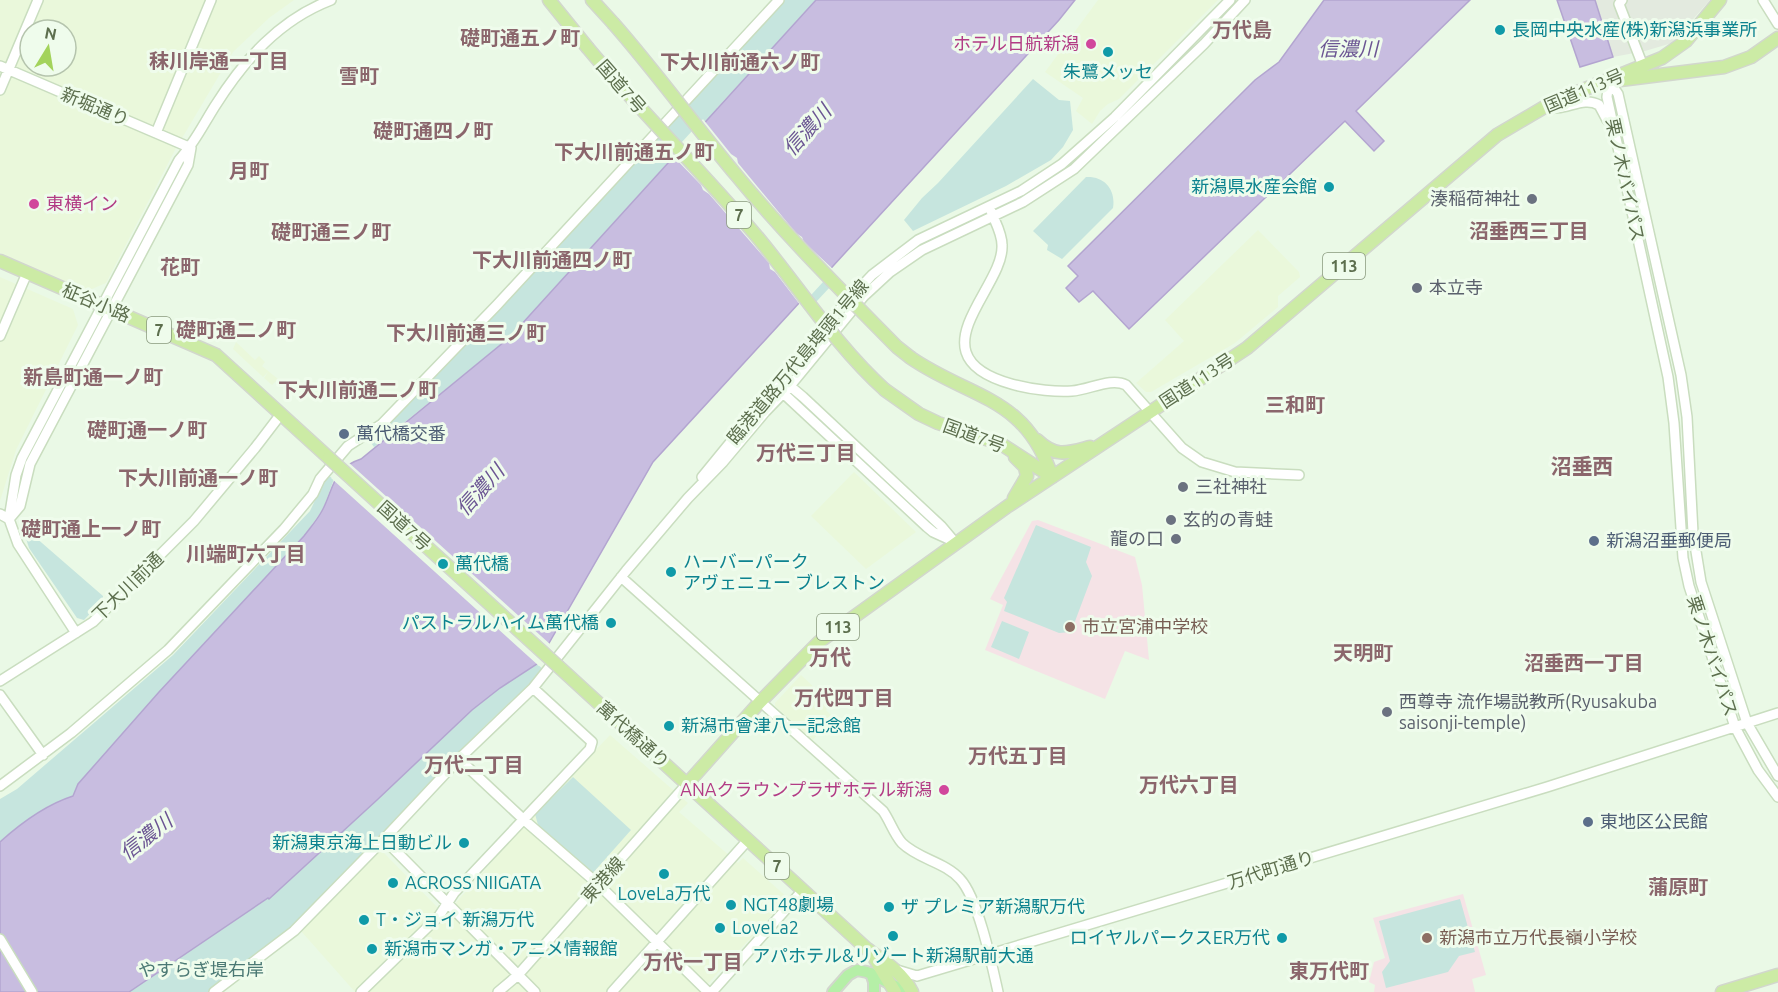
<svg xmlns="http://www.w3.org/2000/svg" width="1778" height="992" font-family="Ubuntu,'Noto Sans JP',sans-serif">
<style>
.commercial{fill:#eaf8db;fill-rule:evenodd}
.industrial{fill:#e3eadf}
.education{fill:#f5e3e6}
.green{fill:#c6e5de}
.water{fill:#c8bde0;stroke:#b3a5d0;stroke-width:1.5}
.pier{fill:#eaf9e6}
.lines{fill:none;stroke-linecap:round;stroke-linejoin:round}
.secondary-casing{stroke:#c9ddbf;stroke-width:12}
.primary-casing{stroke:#d2d7cd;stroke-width:14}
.highway-casing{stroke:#d2d7cd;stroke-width:15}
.secondary{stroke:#fff;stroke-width:9}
.primary{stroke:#b5efa7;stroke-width:10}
.highway{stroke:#cceba5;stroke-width:12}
.highway-bridge-casing{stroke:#d2d7cd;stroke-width:15;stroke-linecap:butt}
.highway-bridge{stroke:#cceba5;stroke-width:12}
.culture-dot{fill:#0f9aa8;stroke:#effcec;stroke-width:2}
.hotel-dot{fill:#d1479c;stroke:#effcec;stroke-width:2}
.worship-dot{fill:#6b7280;stroke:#effcec;stroke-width:2}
.service-dot{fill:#5c6f8a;stroke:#effcec;stroke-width:2}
.education-dot{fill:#8d6e63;stroke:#effcec;stroke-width:2}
.labels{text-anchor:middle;stroke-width:6;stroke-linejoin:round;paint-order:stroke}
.shield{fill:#effcec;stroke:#89997d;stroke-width:1.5}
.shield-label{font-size:16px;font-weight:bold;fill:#5d6f4e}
.culture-label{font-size:18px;fill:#0d838f;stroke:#effcec;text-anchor:start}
.hotel-label{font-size:18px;fill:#b23c85;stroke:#effcec;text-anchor:end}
.street-label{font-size:18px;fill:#5d6f4e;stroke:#effcec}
.worship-label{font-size:18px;fill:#5b616d;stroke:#effcec;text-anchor:start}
.service-label{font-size:18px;fill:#4e5e75;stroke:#effcec;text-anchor:start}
.education-label{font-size:18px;fill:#785e54;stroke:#effcec;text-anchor:start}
.park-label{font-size:18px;fill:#4b7974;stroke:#effcec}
.neighbourhood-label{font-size:20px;font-weight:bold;fill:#8b666c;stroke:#effcec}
.water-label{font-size:20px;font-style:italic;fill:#6b5593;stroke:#effcec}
.quarter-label{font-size:21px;font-weight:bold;fill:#8b666c;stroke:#effcec}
</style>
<rect width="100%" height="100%" fill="#eaf9e6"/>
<path class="commercial" d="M0 0H294L269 18 233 52 175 150 106 283 87 291 0 253ZM30 30H66V66H30Z
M1098 0H1218L1119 99 1108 104 1100 111 1092 124 1076 111 1083 98 1045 72Z
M1258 230 1299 272 1300 277 1278 296V307L1235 343 1151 392H1146L1136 383 1184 341 1165 320Z
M0 277 73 309 78 325 16 450 0 501Z
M236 342 255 360 259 356 265 362 262 366 278 379 272 385 264 378 268 372 263 377 233 349Z
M854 472 916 532 866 569 811 516Z
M801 675 817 690 813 695 827 708 826 710 833 717 813 740 775 706V703Z
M610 735 688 803 679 812 738 863 743 858 788 898 700 992H355L301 931 380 849 445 915 530 819Z"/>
<path class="industrial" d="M1595 0H1710L1672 43 1645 51 1613 57Z"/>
<path class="education" d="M1038 520 1135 557 1142 585 1149 660 1125 651 1105 699 985 650 1003 605 990 599 1032 521Z
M1463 894 1486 975 1472 979 1475 992H1374L1375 985 1369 982 1374 962 1385 958 1373 918Z"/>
<path class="green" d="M785 0H816L717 108 831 286 816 302 780 258 682 147 510 337 374 447 369 440 412 398Z
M1033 79 1059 100 1070 101 1073 130 1063 147 1051 160 1006 186 913 231 904 220 922 198 938 183Z
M1086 177C1105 176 1116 190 1113 208L1062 259 1047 250 1048 245 1033 231Z
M327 475 334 479 323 509 304 536 159 692 78 784 73 796C45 805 21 823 0 842V799L17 789 173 655 310 511Z
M1036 525 1091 547 1086 562 1092 576 1071 632 1059 633 1004 611 1007 602 1004 598Z
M27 530 103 596V600L84 620 77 618 29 548 24 532Z
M1002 621 1029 632 1019 659 991 647Z
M537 664 544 670 485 726 413 805 298 923 210 992H129L268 898 269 899 377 800 472 710 500 688Z
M573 777 631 830 592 874 538 825 535 814Z
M1460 899 1475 952 1459 956 1448 972 1386 988 1382 972 1390 961 1379 921Z"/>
<path class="water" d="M816 0H1075L1059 20 653 462 537 664 500 688 472 710 377 800 269 899 268 898 129 992H0V842C21 823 45 805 73 796L78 784 159 692 304 536C310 528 318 519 323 509 334 487 333 468 361 459L510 337Z
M1324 0H1470L1356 111 1384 141 1374 151 1345 121 1129 329 1093 291 1079 302 1066 288 1078 276 1068 266 1255 80 1279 62Z
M1557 0H1595L1613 57 1580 67Z"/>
<path class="pier" d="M703 119 731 154 737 158 738 163 796 233 802 237 804 242 834 270 801 306 775 272 770 269 769 263 709 194 703 190 701 185 671 154Z
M347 461 551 645 539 666 331 478Z"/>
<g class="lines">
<g class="secondary-casing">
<path id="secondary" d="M1622 0 1619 4 1643 66
M1763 0 1778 24
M0 66 191 148
M1609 81 1607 97 1668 377 1674 423 1683 558 1689 586 1735 727 1758 770 1778 797
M1609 81 1618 94 1681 375 1687 417 1693 533 1701 582 1747 723 1778 776
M0 90 38 0
M1543 107C1564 113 1582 95 1599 105L1607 120
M156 133 211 0
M991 211C995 222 1002 233 1002 245 1004 276 956 320 966 352 976 384 1044 393 1072 391 1089 390 1111 377 1126 385L1182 448 1202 462 1235 472 1299 475
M0 336 27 273
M784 384 790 386 803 397 941 526 952 539
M781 388 783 393 927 527 933 532 955 542
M702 477 838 311 872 275 918 240 1021 191 1062 164 1115 117 1230 0
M0 514 9 519 18 544 76 633
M9 519 16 475 22 458 179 160C194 144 203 125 215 106 244 60 279 20 331 0
M9 519 20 506 30 464 188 165 191 148
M621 577 883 811C890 821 894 834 902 843 918 859 945 862 960 879 978 898 992 965 998 992
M0 681 93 622 194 521 255 448 281 414
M0 695 43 755
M459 759 523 819 598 884 708 992
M0 786 71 733 168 650 284 529 313 494 320 479 348 446 382 424 497 305 779 0
M384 839 535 992
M0 939 32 992
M897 970 917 976 1547 787 1778 713
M214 992 294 931 384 839 459 759 533 688 626 571 688 498 723 462 765 412 790 386 864 296 890 272 922 250 1023 202 1074 169 1204 44 1245 0
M361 992 439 916 454 893 590 749 592 742 533 688
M498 992 518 975 687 784
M612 992 748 840
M712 992 803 890"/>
</g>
<g class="primary-casing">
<path id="primary" d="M871 973 874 982V992
M833 992 848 975 857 970 867 972 907 992"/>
</g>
<g class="highway-casing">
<path id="highway" d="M549 0 587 47
M592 0 613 23
M1620 80 1724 67 1751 57 1778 38
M0 261 216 355 329 458
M911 358C971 399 1026 396 1052 477
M885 390 919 414 938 423 1001 444 1052 477
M1037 440C1056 458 1067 453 1090 447
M1014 498 1027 476 1025 467 1015 457
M559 667 867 949C884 961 903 973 912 992
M687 784 760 702 819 642 1008 506 1247 348 1497 135 1553 102 1662 58 1686 41 1720 0
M875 959 895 992
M1722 992 1778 975"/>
</g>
<use href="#secondary" class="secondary"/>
<use href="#primary" class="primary"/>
<use href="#highway" class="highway"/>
<g class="highway-bridge-casing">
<path id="highway-bridge" d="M613 23C657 73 695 126 737 176 787 237 842 291 897 347L911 358
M587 47C640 111 700 169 754 233 798 285 834 344 885 390
M329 458 559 667"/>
</g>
<use href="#highway-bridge" class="highway-bridge"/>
</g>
<g class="culture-dot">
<circle cx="1500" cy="30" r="6"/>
<circle cx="1108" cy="52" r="6"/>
<circle cx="1329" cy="187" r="6"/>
<circle cx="443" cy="564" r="6"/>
<circle cx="671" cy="572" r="6"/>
<circle cx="611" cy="623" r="6"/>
<circle cx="669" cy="726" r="6"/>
<circle cx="464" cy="843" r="6"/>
<circle cx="664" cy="874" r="6"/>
<circle cx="393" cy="883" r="6"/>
<circle cx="731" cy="905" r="6"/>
<circle cx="889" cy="907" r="6"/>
<circle cx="364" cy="920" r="6"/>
<circle cx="720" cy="928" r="6"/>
<circle cx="893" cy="936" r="6"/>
<circle cx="1282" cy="938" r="6"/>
<circle cx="372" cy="949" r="6"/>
</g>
<g class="hotel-dot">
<circle cx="1091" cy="44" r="6"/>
<circle cx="34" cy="204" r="6"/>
<circle cx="944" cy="790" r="6"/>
</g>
<g class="worship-dot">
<circle cx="1532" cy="199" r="6"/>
<circle cx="1417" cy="288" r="6"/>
<circle cx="1183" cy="487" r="6"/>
<circle cx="1171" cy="520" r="6"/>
<circle cx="1176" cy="539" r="6"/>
<circle cx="1387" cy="712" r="6"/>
</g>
<g class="service-dot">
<circle cx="344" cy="434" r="6"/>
<circle cx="1594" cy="541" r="6"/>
<circle cx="1588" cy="822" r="6"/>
</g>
<g class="education-dot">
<circle cx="1070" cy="627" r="6"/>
<circle cx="1427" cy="938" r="6"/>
</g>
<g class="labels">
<g class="shield">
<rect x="727" y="202" width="24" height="26" rx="4.5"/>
<rect x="1323" y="253" width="42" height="26" rx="4.5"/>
<rect x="147" y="317" width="24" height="26" rx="4.5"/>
<rect x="817" y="614" width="42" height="26" rx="4.5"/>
<rect x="765" y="853" width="24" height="26" rx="4.5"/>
</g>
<g class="shield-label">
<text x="739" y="221">7</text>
<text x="1344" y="272">113</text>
<text x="159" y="336">7</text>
<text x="838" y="633">113</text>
<text x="777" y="872">7</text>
</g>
<g class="culture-label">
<text x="1512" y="36">長岡中央水産(株)新潟浜事業所</text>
<text x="1108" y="78" text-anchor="middle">朱鷺メッセ</text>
<text x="1317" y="193" text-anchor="end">新潟県水産会館</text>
<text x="683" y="568">ハーバーパーク<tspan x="683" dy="21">アヴェニュー ブレストン</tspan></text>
<text x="455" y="570">萬代橋</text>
<text x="599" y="629" text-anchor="end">パストラルハイム萬代橋</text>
<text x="681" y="732">新潟市會津八一記念館</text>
<text x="452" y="849" text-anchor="end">新潟東京海上日動ビル</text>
<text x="405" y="889">ACROSS NIIGATA</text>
<text x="664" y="900" text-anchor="middle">LoveLa万代</text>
<text x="743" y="911">NGT48劇場</text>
<text x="901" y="913">ザ プレミア新潟駅万代</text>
<text x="376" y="926">T・ジョイ 新潟万代</text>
<text x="732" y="934">LoveLa2</text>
<text x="1270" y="944" text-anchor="end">ロイヤルパークスER万代</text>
<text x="384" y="955">新潟市マンガ・アニメ情報館</text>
<text x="893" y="962" text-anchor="middle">アパホテル&amp;リゾート新潟駅前大通</text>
</g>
<g class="hotel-label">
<text x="1079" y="50">ホテル日航新潟</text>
<text x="46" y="210" text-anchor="start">東横イン</text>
<text x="932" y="796">ANAクラウンプラザホテル新潟</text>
</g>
<g class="street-label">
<text transform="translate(621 87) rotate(49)" y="6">国道7号</text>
<text transform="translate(1584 91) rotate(-23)" y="6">国道113号</text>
<text transform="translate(95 107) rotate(23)" y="6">新堀通り</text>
<text transform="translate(1625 180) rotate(78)" y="6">栗ノ木バイパス</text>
<text transform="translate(96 303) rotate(23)" y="6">柾谷小路</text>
<text transform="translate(798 362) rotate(-50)" y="6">臨港道路万代島埠頭1号線</text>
<text transform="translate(1197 381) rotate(-33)" y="6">国道113号</text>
<text transform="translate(974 436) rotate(20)" y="6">国道7号</text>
<text transform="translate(404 526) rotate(42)" y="6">国道7号</text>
<text transform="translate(128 587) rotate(-44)" y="6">下大川前通</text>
<text transform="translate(1712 656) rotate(72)" y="6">栗ノ木バイパス</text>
<text transform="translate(633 735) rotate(42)" y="6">萬代橋通り</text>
<text transform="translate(1271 870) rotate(-17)" y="6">万代町通り</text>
<text transform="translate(603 880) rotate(-48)" y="6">東港線</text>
</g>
<g class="worship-label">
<text x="1520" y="205" text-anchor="end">湊稲荷神社</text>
<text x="1429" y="294">本立寺</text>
<text x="1195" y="493">三社神社</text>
<text x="1183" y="526">玄的の青蛙</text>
<text x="1164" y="545" text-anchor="end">龍の口</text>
<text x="1399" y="708">西尊寺 流作場説教所(Ryusakuba<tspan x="1399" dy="21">saisonji-temple)</tspan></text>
</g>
<g class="service-label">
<text x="356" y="440">萬代橋交番</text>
<text x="1606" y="547">新潟沼垂郵便局</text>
<text x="1600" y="828">東地区公民館</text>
</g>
<g class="education-label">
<text x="1082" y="633">市立宮浦中学校</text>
<text x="1439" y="944">新潟市立万代長嶺小学校</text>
</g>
<g class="park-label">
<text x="201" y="976">やすらぎ堤右岸</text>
</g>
<g class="neighbourhood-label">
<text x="1242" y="37">万代島</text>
<text x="520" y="45">礎町通五ノ町</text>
<text x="219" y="68">秣川岸通一丁目</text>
<text x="740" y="69">下大川前通六ノ町</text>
<text x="359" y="83">雪町</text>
<text x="433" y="138">礎町通四ノ町</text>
<text x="634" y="159">下大川前通五ノ町</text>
<text x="249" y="178">月町</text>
<text x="1529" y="238">沼垂西三丁目</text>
<text x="331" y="239">礎町通三ノ町</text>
<text x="552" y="267">下大川前通四ノ町</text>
<text x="180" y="274">花町</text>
<text x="236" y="337">礎町通二ノ町</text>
<text x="466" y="340">下大川前通三ノ町</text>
<text x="93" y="384">新島町通一ノ町</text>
<text x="358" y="397">下大川前通二ノ町</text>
<text x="1295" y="412">三和町</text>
<text x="147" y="437">礎町通一ノ町</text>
<text x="806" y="460">万代三丁目</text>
<text x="198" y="485">下大川前通一ノ町</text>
<text x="91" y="536">礎町通上一ノ町</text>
<text x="246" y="561">川端町六丁目</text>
<text x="1363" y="660">天明町</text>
<text x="1584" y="670">沼垂西一丁目</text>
<text x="844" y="705">万代四丁目</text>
<text x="1018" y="763">万代五丁目</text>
<text x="474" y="772">万代二丁目</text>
<text x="1189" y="792">万代六丁目</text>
<text x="1678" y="894">蒲原町</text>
<text x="693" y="969">万代一丁目</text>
<text x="1329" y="978">東万代町</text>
</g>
<g class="water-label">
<text x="1348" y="56">信濃川</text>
<text transform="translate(807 130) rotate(-48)" y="7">信濃川</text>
<text transform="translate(480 490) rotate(-48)" y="7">信濃川</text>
<text transform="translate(146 837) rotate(-38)" y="7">信濃川</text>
</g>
<g class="quarter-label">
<text x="1582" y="474">沼垂西</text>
<text x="830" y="665">万代</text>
</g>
</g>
<g transform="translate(48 48) rotate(11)"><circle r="28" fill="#effcec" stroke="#b5c4ad" stroke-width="1.5"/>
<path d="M0-4.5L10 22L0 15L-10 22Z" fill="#a3d35b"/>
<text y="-9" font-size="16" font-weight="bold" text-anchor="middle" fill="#5d6f4e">N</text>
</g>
</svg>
